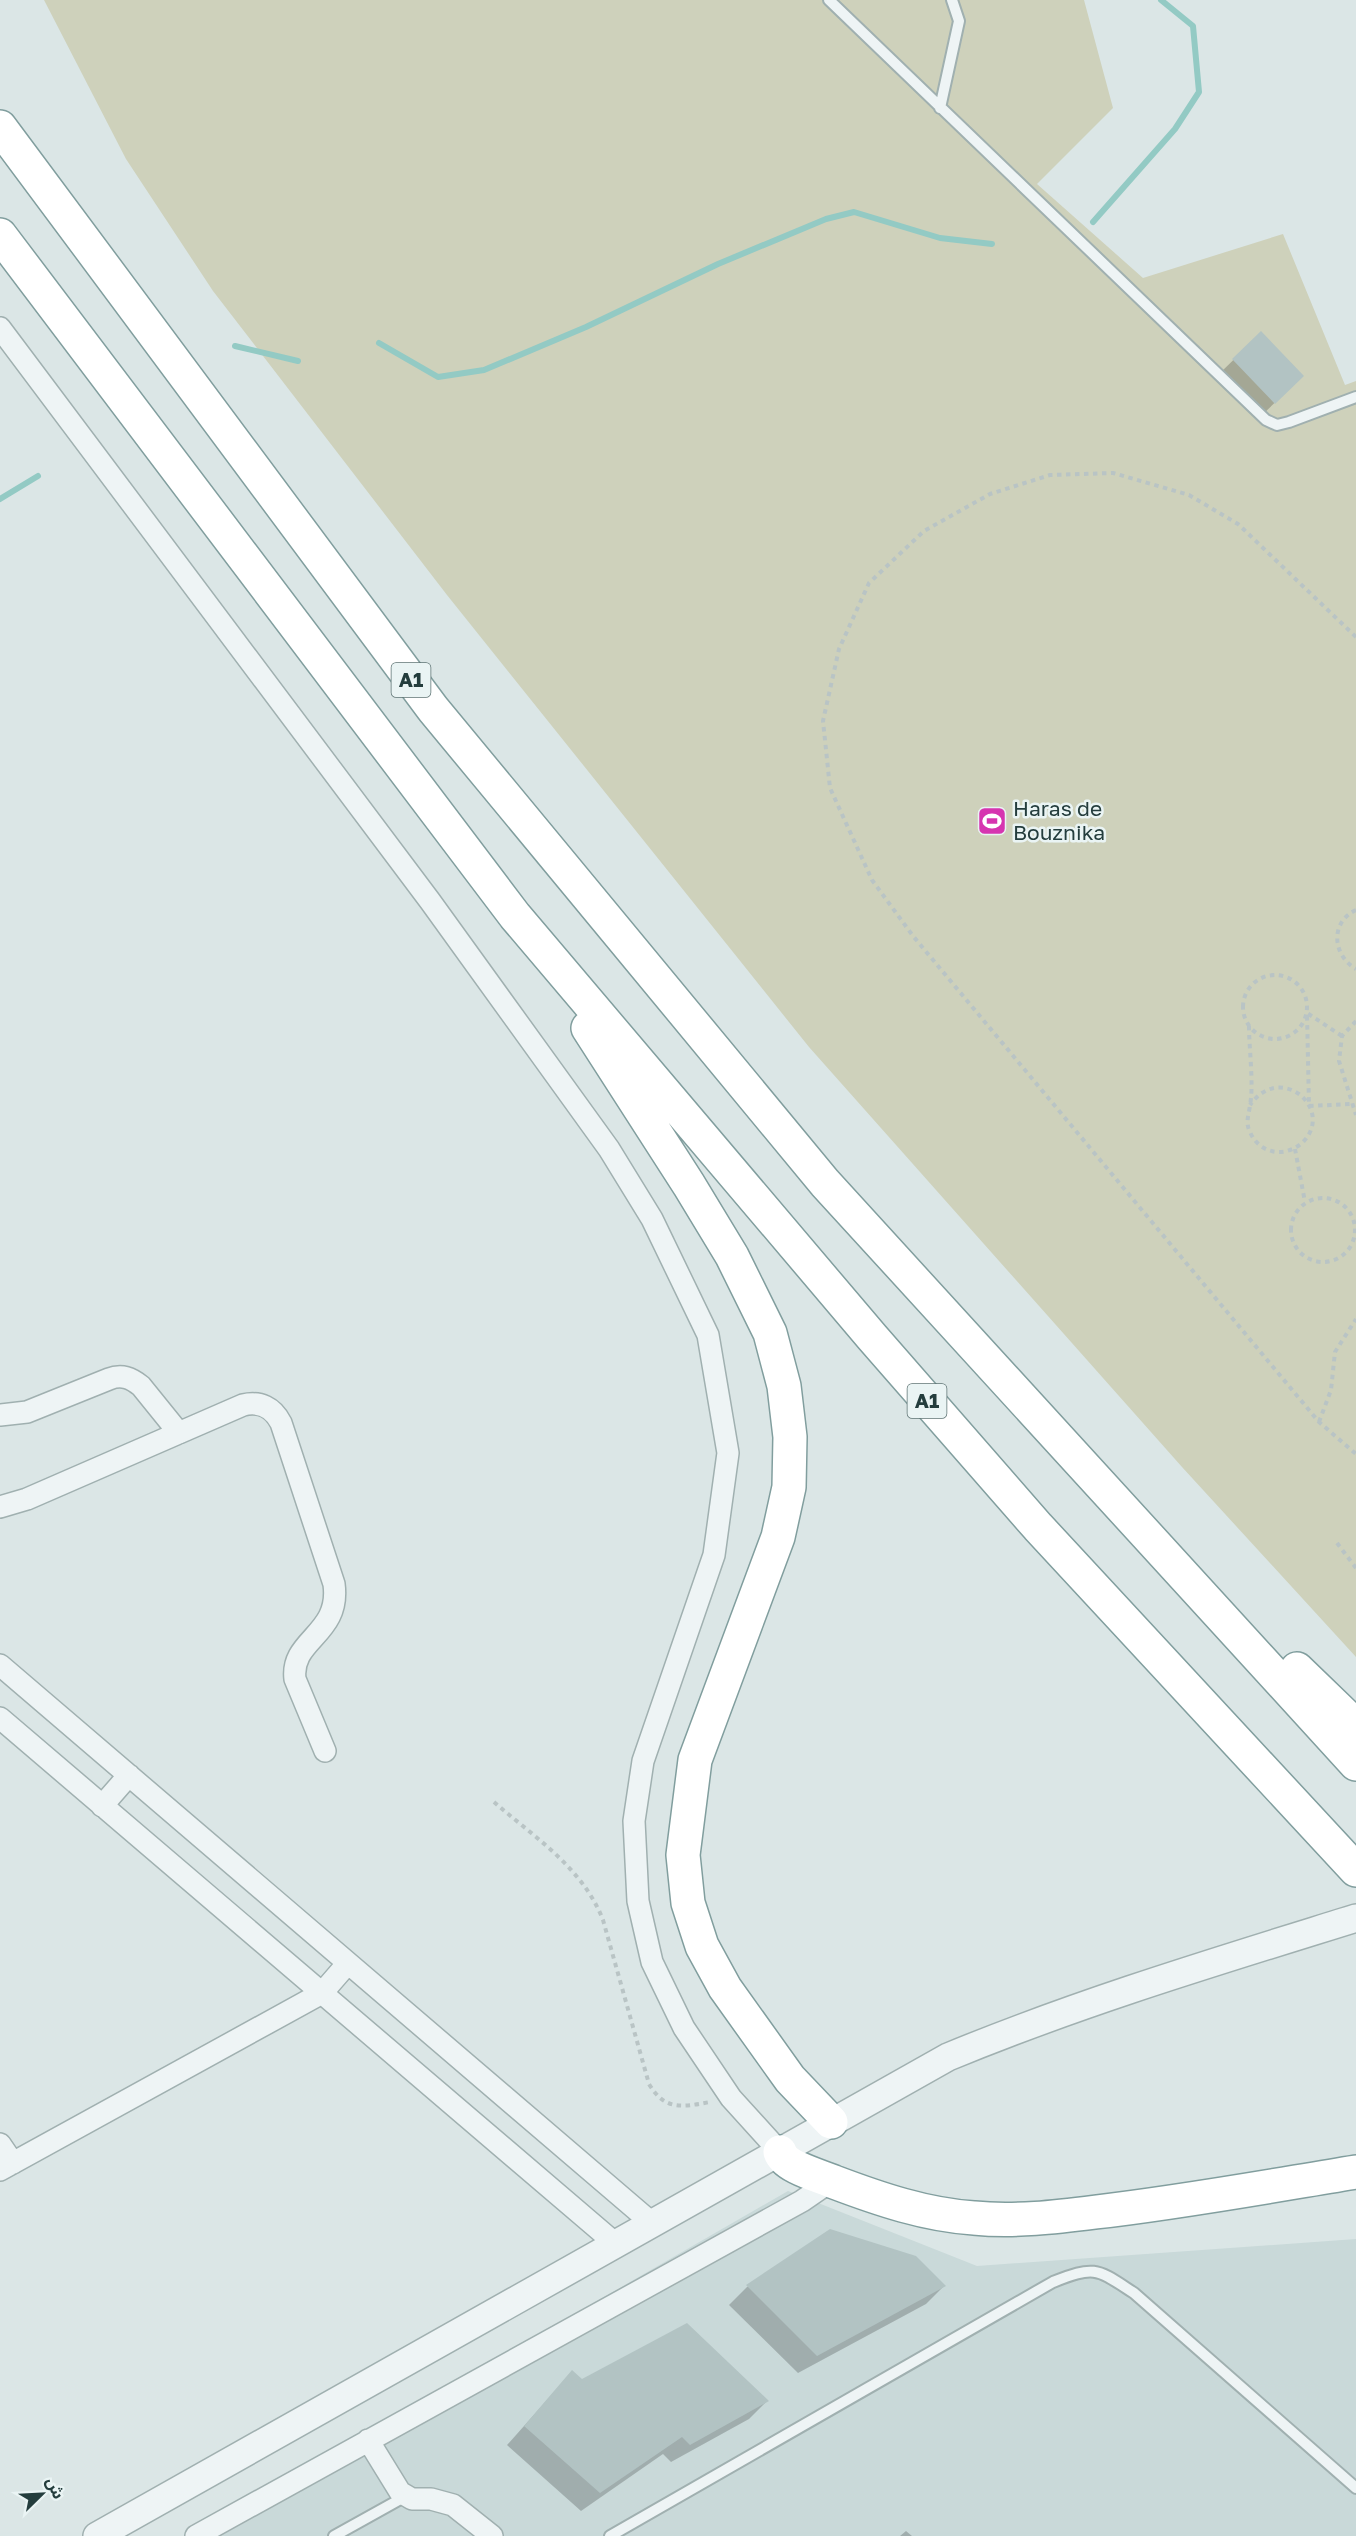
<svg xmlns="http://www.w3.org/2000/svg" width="1356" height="2536" font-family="'Golos Text','Noto Sans Arabic',sans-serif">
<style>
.built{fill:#c9d9d9}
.green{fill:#ced1bb}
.shadow{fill:#0003}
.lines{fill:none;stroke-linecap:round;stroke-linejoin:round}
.stream{stroke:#93cac4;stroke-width:6}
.building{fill:#b2c3c3}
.service-casing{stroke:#a0b0b0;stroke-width:14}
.minor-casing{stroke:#a0b0b0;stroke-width:24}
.tertiary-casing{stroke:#a0b0b0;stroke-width:30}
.motorway-casing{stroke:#819e9e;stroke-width:36}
.path{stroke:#b9c4c5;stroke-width:4;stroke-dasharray:4.5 4.5;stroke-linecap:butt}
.service{stroke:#eef4f5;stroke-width:10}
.minor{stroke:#eef4f5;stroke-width:21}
.tertiary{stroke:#eef4f5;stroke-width:27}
.motorway{stroke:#fff;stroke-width:33}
.labels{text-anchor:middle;stroke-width:5;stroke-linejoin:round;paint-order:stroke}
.shield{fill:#eaf4f4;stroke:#5f7474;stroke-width:1.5}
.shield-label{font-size:20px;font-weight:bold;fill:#243d3d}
.poi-label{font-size:21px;fill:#243d3d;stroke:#eaf4f4;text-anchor:start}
</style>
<rect width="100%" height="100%" fill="#dbe6e6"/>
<path class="built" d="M788 2191 977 2266 1356 2239V2536H189Z"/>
<path class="green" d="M44 0H1084L1113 108 1037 184 1143 278 1283 234 1345 385 1356 381V1657L1182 1467 809 1047 447 595 213 291 126 159Z"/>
<path class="shadow" d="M1261 333 1288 390 1260 417 1219 374Z
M830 2231 944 2286 926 2304 798 2373 729 2305 747 2287Z
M572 2372 581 2381 767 2401 749 2419 671 2462 663 2454 581 2511 507 2445Z
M906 2531 912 2536H900Z"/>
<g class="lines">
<path class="stream" d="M1093 222 1175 129 1199 92 1193 26 1161 0
M379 343 438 377 484 370 586 327 718 264 826 219 854 212 940 238 992 244
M235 346 298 361
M0 499 38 476"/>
</g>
<path class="building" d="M1261 331 1304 376 1275 404 1232 359Z
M830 2229 916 2256 946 2286 817 2356 746 2285Z
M687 2323 769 2401 690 2445 682 2437 600 2493 524 2426 572 2370 582 2379Z"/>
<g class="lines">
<g class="service-casing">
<path id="service" d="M829 0 1266 420 1277 425 1289 422 1356 397
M940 108 959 21 952 0
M334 2536 406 2496
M610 2536 1053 2282C1096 2265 1097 2269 1134 2293L1356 2488"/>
</g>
<g class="minor-casing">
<path id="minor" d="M0 328 430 901 609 1149 652 1219 708 1335 728 1453 714 1555 643 1761 634 1821 638 1901 652 1962 684 2028 731 2098 780 2152
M0 1415 27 1412 109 1379C122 1374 131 1378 141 1386L179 1433
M0 1507 27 1499 243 1405C260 1401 273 1407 281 1423L334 1584C341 1635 290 1639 295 1679L325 1751
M0 1665 653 2224
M0 1718 617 2245
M102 1806 129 1775
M0 2144 13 2163
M0 2170 322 1993 348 1963
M368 2440 400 2492 412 2499H431L453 2505 492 2536
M196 2536 802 2201 831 2181"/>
</g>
<g class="tertiary-casing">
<path id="tertiary" d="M97 2536 948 2057C1081 2002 1218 1961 1356 1918"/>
</g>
<g class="motorway-casing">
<path id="motorway" d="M0 127 433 709 825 1183 1356 1764
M0 235 515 916 872 1337 1038 1527 1356 1870
M588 1028 689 1185 732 1256 770 1333 784 1386 790 1437 789 1487 778 1537 695 1760 683 1855 688 1903 702 1946 725 1988 790 2079 831 2122
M1297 1669 1356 1726
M780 2152C785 2167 820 2176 834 2182 879 2199 926 2215 974 2218 1015 2222 1056 2217 1096 2212 1183 2202 1270 2186 1356 2172"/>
</g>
<path class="path" d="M1356 637 1238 524 1189 495 1113 473 1050 475 990 494 924 531 869 583 839 649 823 721 830 788 872 880 913 936 1319 1422 1356 1454
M1356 910C1330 922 1332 955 1356 969
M1243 1007a32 32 0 1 1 64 0a32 32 0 1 1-64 0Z
M1356 1021 1342 1036 1339 1061 1356 1115
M1249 1026C1249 1048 1254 1086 1250 1105 1249 1115 1245 1122 1250 1132 1255 1144 1266 1152 1279 1152 1288 1152 1297 1148 1304 1141 1334 1108 1280 1062 1250 1105
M1342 1036 1307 1013 1309 1106 1351 1104
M1295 1149 1305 1202
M1291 1230a32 32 0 1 1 64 0a32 32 0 1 1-64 0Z
M1319 1422 1331 1390 1335 1352 1356 1319
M1337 1543 1356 1568
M494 1802C534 1837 583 1868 603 1920L649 2084C665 2111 682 2107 710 2102"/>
<use href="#service" class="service"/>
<use href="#minor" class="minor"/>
<use href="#tertiary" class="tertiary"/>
<use href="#motorway" class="motorway"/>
</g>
<defs>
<g id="stadium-square" transform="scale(1.5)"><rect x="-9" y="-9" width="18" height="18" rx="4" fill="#d635b0" stroke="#eaf4f4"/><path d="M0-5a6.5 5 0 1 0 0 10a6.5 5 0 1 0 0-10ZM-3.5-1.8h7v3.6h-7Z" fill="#fff"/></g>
</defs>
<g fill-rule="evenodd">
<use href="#stadium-square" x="992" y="821"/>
</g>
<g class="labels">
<g class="shield">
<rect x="391.5" y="663" width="39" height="34" rx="4.5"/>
<rect x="907.5" y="1384" width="39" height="34" rx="4.5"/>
</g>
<g class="shield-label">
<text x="411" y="687">A1</text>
<text x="927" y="1408">A1</text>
</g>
<g class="poi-label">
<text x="1013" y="816">Haras de<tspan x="1013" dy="24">Bouznika</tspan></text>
</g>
</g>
<g transform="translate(42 2494) rotate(66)" stroke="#eaf4f4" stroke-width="4.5" paint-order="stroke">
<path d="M0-4.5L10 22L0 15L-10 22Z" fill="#243d3d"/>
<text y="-9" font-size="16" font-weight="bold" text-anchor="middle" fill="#243d3d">ش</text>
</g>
</svg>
